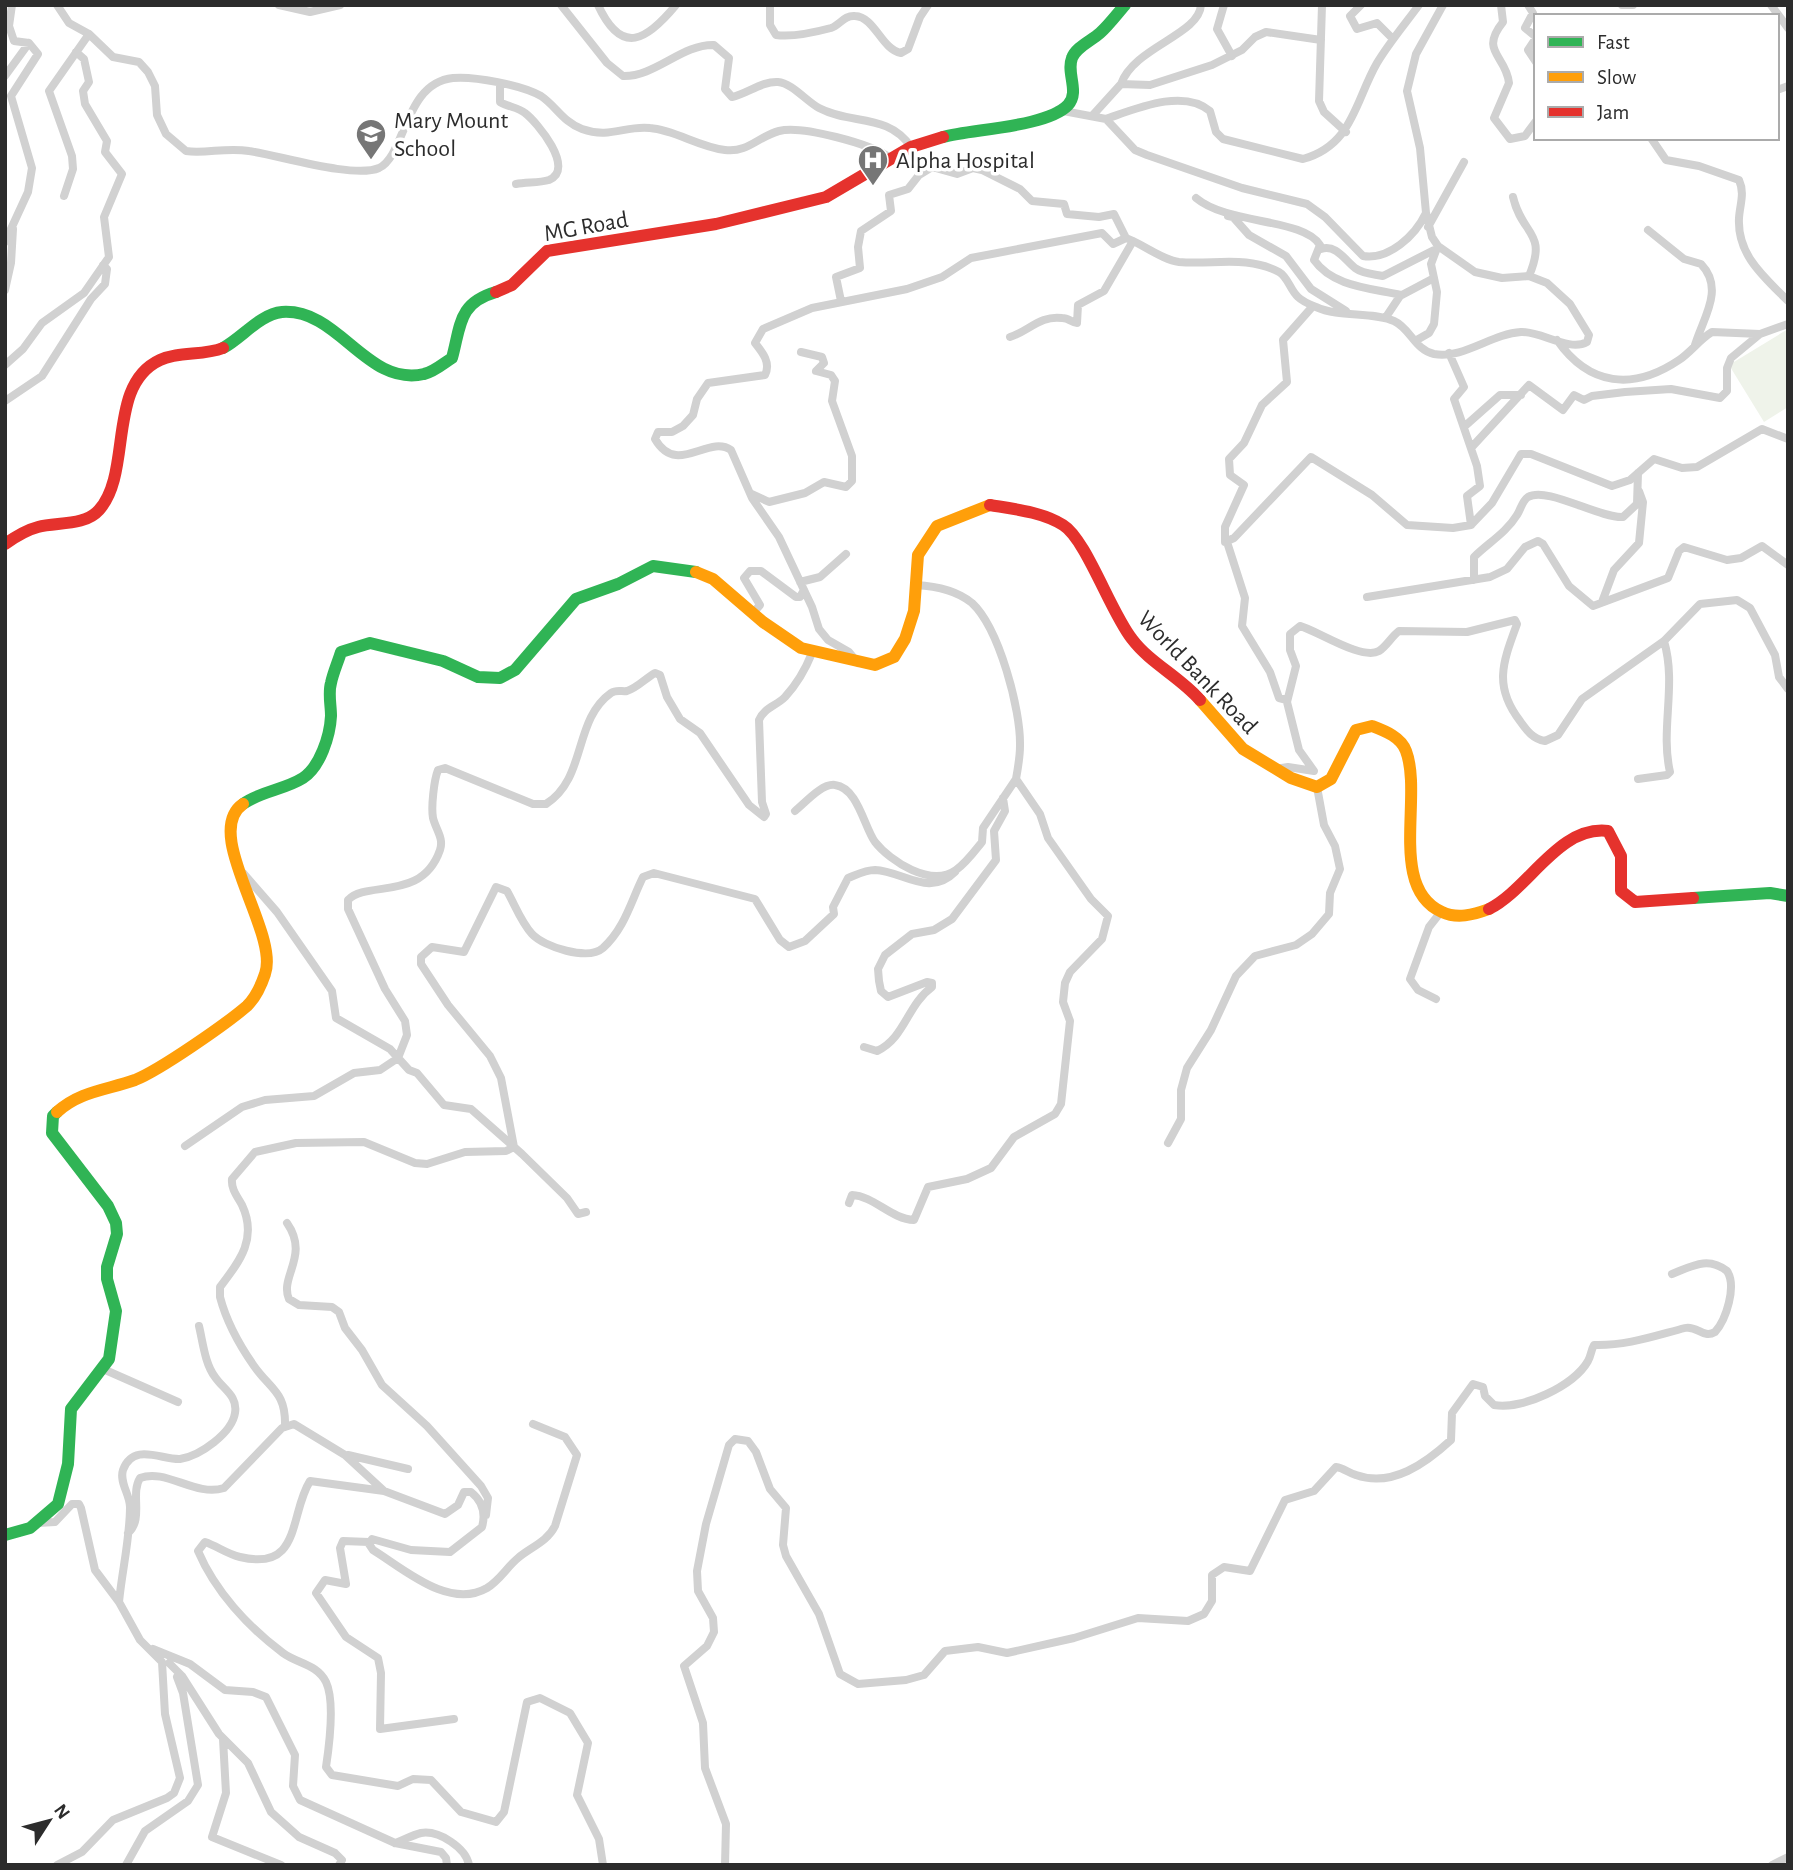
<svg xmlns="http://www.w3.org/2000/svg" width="1793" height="1870" font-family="'Alegreya Sans',sans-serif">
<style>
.green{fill:#eff3ea}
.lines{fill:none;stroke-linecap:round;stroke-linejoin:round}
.street{stroke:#d1d1d1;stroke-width:8}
.fast{stroke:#30b455;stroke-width:12}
.slow{stroke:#ff9f0a;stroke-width:12}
.jam{stroke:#e5322d;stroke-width:12}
.labels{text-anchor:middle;stroke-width:7;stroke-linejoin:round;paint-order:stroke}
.poi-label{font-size:24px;fill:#2c2c2c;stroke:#fff;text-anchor:start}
.street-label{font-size:24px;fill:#2c2c2c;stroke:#fff}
</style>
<rect width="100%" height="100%" fill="#fff"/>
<path class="green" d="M1788 329V407L1764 422 1729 365Z"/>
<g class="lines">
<path class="street" d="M57 5 69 23 89 34 49 91 72 156 73 169 64 196
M279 5 310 12 340 5
M561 5 607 63 623 76C655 77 682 44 714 45L729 58 725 89 732 97C747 94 762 81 778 82 792 83 806 101 819 108 851 125 888 113 911 147
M598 5C622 57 647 40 676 5
M770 5V25L776 35C791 37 816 32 831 28 840 25 844 15 855 16 875 17 881 49 901 53L908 49 920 17 928 5
M1224 5 1217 29 1232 56
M1322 5 1319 101 1324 112 1346 132
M1361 5 1350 16 1357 29 1377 23 1393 39
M1501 5 1503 22C1479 52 1506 55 1509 83L1494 118 1510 139 1525 136 1536 121
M1528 5 1533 13 1525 28 1536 37
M1622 5H1633
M1771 5 1788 28
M89 34 113 57 139 62 148 72 155 86 157 115 166 134 186 151C206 154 226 147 249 151 278 155 354 179 379 168 406 155 404 83 453 78 474 76 522 85 541 96 556 106 563 122 582 129 610 139 626 125 650 128 675 130 699 147 725 150 748 153 759 136 779 131 801 125 872 144 890 158
M1536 38 1528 50 1536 62
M5 76 29 43
M1121 84C1134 47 1199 35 1201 5
M500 85V102C508 107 518 107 525 113 537 122 576 169 549 180 539 183 526 182 516 184
M1777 90 1788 86
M1058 110 1106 119 1135 150 1147 155 1242 188 1307 204 1325 217 1363 256C1389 260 1415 236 1426 213
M1092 116 1121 84 1150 85 1212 65 1242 50 1255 37 1266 32 1321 40
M1106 119C1135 109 1183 88 1210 111L1216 132 1223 139 1303 159C1353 145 1355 101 1377 63 1389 43 1405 24 1419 5
M1651 138 1666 160 1699 166 1739 180C1745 193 1740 204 1739 218 1737 255 1764 277 1788 301
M1513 197C1522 236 1548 231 1529 276
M1196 198C1228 225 1304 218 1320 245L1314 260C1333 287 1371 288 1401 295
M1228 216 1233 217 1249 235 1286 256 1311 289 1346 311
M1428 227 1464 162
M1648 230 1684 259 1701 264C1725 289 1703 318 1695 345
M5 242 28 192 32 168 11 96 38 54 29 43 14 41 9 26 12 5
M1321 249C1336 244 1345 260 1355 268 1363 274 1374 274 1383 276L1436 249
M5 290 11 263 13 229
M841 301 836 277 860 268 858 247 861 231 891 211 889 195 908 189 919 175 932 167 957 174 973 168 982 170 1020 189 1032 201 1064 204 1067 214 1099 217 1114 214 1126 238
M1313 306 1283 340 1287 382 1262 405 1244 443 1229 459 1230 475 1244 485 1225 527V542L1234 538 1311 457 1372 495 1407 525 1453 528 1471 525 1492 503 1521 454H1531L1612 486 1630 480 1654 459 1682 468 1697 467 1762 429 1788 439
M1386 317 1400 296 1434 278
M1010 337C1029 331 1040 315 1062 318 1069 318 1072 323 1077 323L1078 305 1104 291 1133 241
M1557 340C1589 386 1633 391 1679 360 1691 352 1700 339 1712 332L1760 334 1788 324
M1415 341 1429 333 1434 324 1437 292 1431 264 1437 248
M1449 353 1464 387 1454 399 1477 466 1480 486 1467 496 1471 525
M5 365 23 349 42 323 84 293 109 257 104 217 122 174 105 152 107 141 85 104 83 91 89 82 84 59 76 52
M5 401 42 376 91 299 105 284 107 269 103 265
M1465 426 1500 395H1521
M1471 448 1529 385 1563 410 1574 395 1584 400 1592 396 1625 392 1671 389 1720 398 1727 391V368L1731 358 1760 334
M752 494 769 502 805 493 824 482 846 487 852 481V456L832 401 835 381 831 375 816 371 824 363 822 357 801 352
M1227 542 1245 598 1242 626 1270 672 1279 698 1287 700
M1474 580V557C1488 543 1506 533 1517 515 1521 509 1522 501 1528 497 1547 486 1598 518 1623 517L1637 504 1638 473
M800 582 820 577 846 554
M1367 597 1490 577 1507 569 1525 547 1538 541 1543 544 1569 586 1593 606 1668 578 1679 551 1684 547 1727 560 1741 558 1762 546 1788 565
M1602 602 1614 570 1639 543 1643 502 1639 491
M753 613 760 605 744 578 750 571H761L796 597H800L804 590
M858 663 849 652 828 640 819 629 812 607 779 537 752 498 731 450C708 434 677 477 655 439L658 432H672L683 426 693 415 697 399 708 383 765 375C771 363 763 353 755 343L763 329 812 308 907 289 942 277 971 258 1102 233 1113 244 1126 238C1143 244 1162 260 1179 262 1213 265 1247 255 1279 272 1288 277 1290 290 1298 297 1302 301 1311 305 1316 307 1340 318 1371 311 1394 321 1410 328 1415 350 1434 354 1464 359 1491 334 1521 332 1541 331 1569 352 1587 342L1589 335 1570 304 1547 283 1529 276 1502 278 1475 272 1438 246 1432 237 1426 213 1420 148 1407 91 1416 54 1443 5
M1275 769 1288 767 1314 771 1299 750 1287 702 1296 666 1290 650V634L1300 626C1316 630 1362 661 1379 651 1386 647 1392 636 1399 631L1467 632 1515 620 1517 624C1503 662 1493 686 1520 721 1527 731 1533 739 1545 741L1558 735 1582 699 1664 641 1700 604 1737 600 1750 608 1775 655 1779 677 1788 689
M1638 779 1667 775 1670 772C1660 729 1677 685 1664 641
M795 811C805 803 822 783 835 785 858 788 864 827 875 842 890 861 931 888 956 870 966 863 974 852 982 842L983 828 1016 779
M243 873 277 912 332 991 336 1018 390 1049 409 1070 417 1073 444 1105 471 1109 522 1154 567 1198 578 1214 586 1212
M1436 999 1418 990 1410 979 1429 927 1440 913
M864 1047 877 1051C905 1038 907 1005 932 987V983L927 982 888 997 881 991 879 981 878 969 885 955 912 934 934 930 952 919 996 860 994 831 1005 811 1003 798
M1168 1143 1181 1119V1090L1187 1068 1211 1030 1236 976 1255 956 1296 945 1312 934 1329 914 1330 893 1340 869 1335 846 1324 825 1317 787
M185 1146 242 1107 265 1100 314 1096 354 1073 380 1070 398 1058 407 1035 405 1021 385 989 348 909V900C367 880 422 902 440 850 444 838 436 830 433 818 431 807 434 780 438 770L445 768 533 804H546C587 778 573 720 611 693 617 689 622 692 627 691 637 688 646 678 655 673L660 675 667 697 680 719 700 733 749 805 764 817 766 814 762 802 759 720C764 708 776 706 785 697 796 685 806 668 812 653
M849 1203 852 1195C874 1196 891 1219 914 1220L928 1187 967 1179 991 1168 1014 1137 1055 1114 1061 1104 1070 1021 1063 1002 1065 983 1070 972 1102 939 1108 916 1091 899 1048 838 1040 814 1016 779C1018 768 1020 757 1020 746 1021 710 999 628 972 603 956 590 936 586 916 585
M287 1223C310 1256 279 1277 289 1299L299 1305 332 1307 339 1312 345 1328 362 1350 382 1385 427 1426 481 1486 488 1498 486 1515
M103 1369 178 1402
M285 1426C286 1392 271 1390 254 1366 240 1346 226 1320 220 1297V1287C239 1262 258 1239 242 1205 237 1196 231 1189 232 1179L255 1152 296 1143 364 1142 415 1163 427 1164 465 1152 506 1151 514 1147 501 1078 490 1056 448 1005 421 964V957L432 947 464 952 496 887 507 891C515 905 521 922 532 934 544 947 588 961 603 948 625 928 631 901 643 877L654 873 755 899 780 940 789 947 805 941 834 914 833 907 848 878C856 875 865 870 875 870 903 871 929 898 955 872
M348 1455 408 1469
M384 1491 310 1481C289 1514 302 1572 240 1557 227 1554 217 1546 205 1542L198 1551C215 1591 248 1627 283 1653 298 1664 317 1664 326 1682 335 1701 329 1747 326 1767L332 1775 398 1786 413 1779 431 1780 461 1812 496 1822 504 1812 527 1702 540 1698 570 1713 588 1743 577 1795 599 1839 603 1865
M38 1523 55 1522 72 1504H79L81 1508 95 1570 119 1602 140 1640 162 1662 165 1714 180 1778 174 1793 167 1798 113 1820 82 1852 57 1865
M128 1533C144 1519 130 1494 140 1478 166 1468 195 1497 224 1488L282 1428 294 1424 345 1455 384 1491 445 1514 458 1505 464 1492H471C482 1501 486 1513 482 1527L450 1552 411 1550 372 1539 369 1544 373 1550C404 1569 449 1610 487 1588 500 1580 507 1567 518 1558 531 1547 547 1542 555 1526L577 1455 565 1437 533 1424
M369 1542 343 1541 340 1548 346 1584 325 1580 316 1593 346 1637 378 1658 381 1673 380 1729 454 1719
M119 1602C122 1571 130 1538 130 1507 130 1495 119 1482 123 1470 133 1442 162 1460 180 1459 200 1456 232 1433 235 1413 238 1396 223 1389 215 1377 205 1364 203 1343 199 1326
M153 1649 190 1664 225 1690 253 1692 266 1697 295 1755 293 1786 300 1800 395 1843 441 1852 446 1858 447 1865
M169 1663 182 1676 219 1734 248 1763 271 1812 299 1837 335 1853 342 1860 339 1865
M223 1739 226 1793 212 1837 281 1865
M395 1843C403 1840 413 1835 421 1833 439 1830 466 1848 469 1865
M126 1865 145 1831 188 1801 198 1785 183 1693 177 1677
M725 1865 726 1824 705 1768 703 1723 684 1666 707 1646 714 1632 713 1618 698 1591 697 1571 706 1524 729 1445 735 1439 748 1441 756 1452 770 1489 786 1508 783 1545 786 1556 819 1614 840 1674 858 1684 906 1680 924 1675 945 1651 978 1647 1007 1653 1074 1638 1138 1618 1188 1621 1204 1614 1212 1601V1575L1224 1567 1250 1571 1285 1500 1314 1491 1336 1467C1344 1468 1348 1473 1356 1475 1392 1488 1426 1463 1451 1440L1452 1413 1473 1384 1483 1387 1485 1396 1494 1405C1522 1410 1574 1386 1588 1361 1591 1356 1591 1350 1594 1345 1626 1346 1654 1336 1685 1328 1697 1325 1703 1339 1715 1332 1726 1320 1737 1286 1727 1271 1708 1256 1692 1266 1672 1274
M1772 1865 1788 1857"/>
<path class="fast" d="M943 137C973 129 1047 127 1068 105 1080 92 1066 73 1072 58 1076 47 1091 41 1100 33 1109 25 1117 14 1125 5
M223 348C242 338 260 314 282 312 339 308 366 387 424 374 434 372 444 363 452 358 461 325 458 303 496 292
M243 804C261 791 284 790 303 778 320 767 330 736 331 716 331 705 328 693 331 683 333 673 338 662 341 652L370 643 443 661 478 677 500 678 515 670 576 599 618 584 653 566 696 572
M1693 898 1770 893 1788 896
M5 1535 30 1528 58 1504 68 1464 71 1409 109 1359 116 1311 107 1279V1267L117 1234 116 1223 108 1206 52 1133 53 1116 57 1112"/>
<path class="slow" d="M696 572 713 579 763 622 801 648 875 665 894 657 905 639 914 611 918 555 937 526 990 505
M1200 700 1243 749 1291 778 1317 787 1331 779 1356 730 1372 726C1385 731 1401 737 1406 751 1423 796 1388 888 1442 912 1457 919 1473 915 1489 909
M57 1112C80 1091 107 1090 135 1080 160 1070 226 1024 247 1006 256 997 261 986 265 974 280 933 201 833 243 804"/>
<path class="jam" d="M496 292 512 285 547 251 716 224 826 197 911 147 943 137
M990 505C1014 509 1042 512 1063 525 1086 539 1111 613 1132 639 1150 663 1180 677 1200 700
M5 544C15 537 26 530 38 527 57 522 85 526 99 510 133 472 106 385 160 360 179 351 203 356 223 348
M1489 909C1529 889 1559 825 1608 831L1621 856V891L1635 902 1693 898"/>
</g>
<defs>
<g id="school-pin" transform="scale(1.575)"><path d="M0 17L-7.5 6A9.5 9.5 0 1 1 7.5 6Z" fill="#767676" stroke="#fff"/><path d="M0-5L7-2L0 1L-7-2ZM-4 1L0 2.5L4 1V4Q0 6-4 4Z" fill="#fff"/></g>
<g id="hospital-pin" transform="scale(1.575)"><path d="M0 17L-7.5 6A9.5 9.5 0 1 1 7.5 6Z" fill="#767676" stroke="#fff"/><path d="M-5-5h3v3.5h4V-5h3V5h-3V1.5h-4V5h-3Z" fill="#fff"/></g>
</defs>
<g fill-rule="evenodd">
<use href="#school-pin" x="371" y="134"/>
<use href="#hospital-pin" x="873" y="160"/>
</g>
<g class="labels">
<g class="poi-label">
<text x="394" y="128">Mary Mount<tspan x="394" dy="28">School</tspan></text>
<text x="896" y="168">Alpha Hospital</text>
</g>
<g class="street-label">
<text transform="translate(586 226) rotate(-10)" y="8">MG Road</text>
<text transform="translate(1198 672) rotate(46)" y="8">World Bank Road</text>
</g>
</g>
<rect width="1793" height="1870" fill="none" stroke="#2c2c2c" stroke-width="14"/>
<rect x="1534" y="14" width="245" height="126" fill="#ffffff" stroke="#ababab" stroke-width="2"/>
<rect x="1548" y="37" width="35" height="10" fill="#30b455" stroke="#ababab" stroke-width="2"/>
<text x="1597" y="49" font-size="21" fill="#2c2c2c">Fast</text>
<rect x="1548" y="72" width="35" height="10" fill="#ff9f0a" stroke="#ababab" stroke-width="2"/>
<text x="1597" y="84" font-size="21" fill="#2c2c2c">Slow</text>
<rect x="1548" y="107" width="35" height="10" fill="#e5322d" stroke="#ababab" stroke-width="2"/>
<text x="1597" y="119" font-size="21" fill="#2c2c2c">Jam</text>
<g transform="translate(49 1821) rotate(54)" stroke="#ffffff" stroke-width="5" paint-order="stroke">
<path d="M0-5L12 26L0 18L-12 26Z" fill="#2c2c2c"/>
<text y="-10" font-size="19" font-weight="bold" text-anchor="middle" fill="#2c2c2c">N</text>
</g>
</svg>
